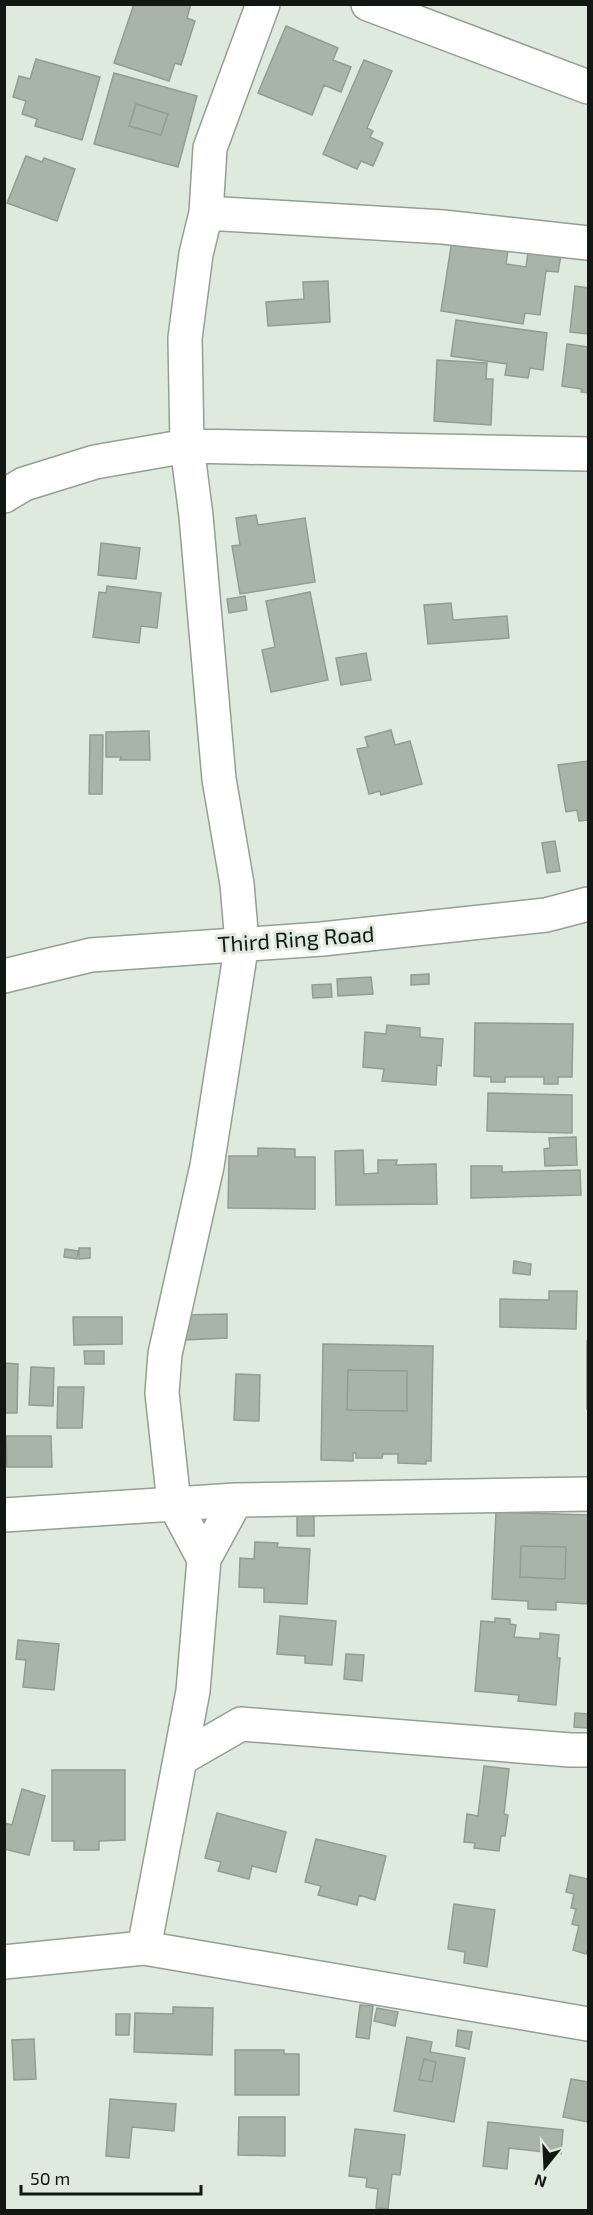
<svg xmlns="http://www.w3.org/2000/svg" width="593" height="2215" font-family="'Exo 2',sans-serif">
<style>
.building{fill:#a8b4a8;stroke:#919d91;stroke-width:1.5;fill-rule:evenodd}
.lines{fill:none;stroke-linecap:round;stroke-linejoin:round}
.minor-casing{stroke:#949f94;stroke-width:36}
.minor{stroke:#fff;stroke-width:33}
.labels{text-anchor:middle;stroke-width:6;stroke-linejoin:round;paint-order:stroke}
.street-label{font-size:22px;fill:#131713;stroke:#deeade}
</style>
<rect width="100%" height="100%" fill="#deeade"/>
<path class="building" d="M134 4H191L187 18 195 21 181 65 175 63 169 81 114 63Z
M286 26 338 48 333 60 351 67 341 92 324 85 312 115 258 93Z
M36 59 100 77 82 140 35 126 37 119 22 114 26 101 13 97 19 76 30 79Z
M364 60 392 71 367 128 373 131 370 137 383 143 373 166 361 161 357 169 323 154Z
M114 73 197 96 178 167 94 144ZM136 104 168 114 161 135 129 126Z
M136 104 168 114 161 135 129 126Z
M26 156 42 162 44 158 75 169 57 221 7 203Z
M452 240 508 249 506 264 526 267 529 245 562 250 558 272 546 271 540 315 525 313 523 324 441 311Z
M328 281 330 322 268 326 266 302 304 299 303 282Z
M575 286 588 288V334L570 332Z
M456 320 547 333 543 370 530 368 528 378 505 375 507 364 451 356Z
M567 344 588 347V393L581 392 582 389 562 386Z
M437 360 487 363 486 379H493L491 425 434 421Z
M256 515 258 525 305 518 315 582 240 594 232 546 240 545 236 518Z
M101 543 140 548 136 579 98 575Z
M107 586 161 593 157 628 141 626 139 643 93 637 99 592 106 593Z
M310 592 328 680 271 692 262 650 275 647 266 601Z
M245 596 247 610 229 613 227 599Z
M451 603 453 620 507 616 509 638 428 644 424 605Z
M366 653 371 680 341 685 336 658Z
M391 730 395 745 410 741 422 784 381 795 380 791 369 794 357 749 368 747 365 737Z
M149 731 150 760H120L121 757H106V732Z
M90 735H103L102 794H89Z
M588 761V820L579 821 577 810 566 812 558 765Z
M555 841 560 871 547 873 542 843Z
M429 974V984L411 985V975Z
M371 977 373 994 338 996 337 979Z
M331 984 332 997 313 998 312 985Z
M475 1023 573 1024 572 1077H558V1084H544V1077H505V1082H491V1077L474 1076Z
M387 1025 420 1028V1037L443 1039 441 1066 437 1065 436 1085 382 1081 384 1069 363 1067 365 1032 386 1034Z
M488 1093 572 1095V1133L487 1131Z
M576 1137 577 1165 545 1166 544 1149 550 1148 549 1138Z
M258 1148 295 1149V1157H315V1209L228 1208 229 1156H258Z
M363 1150 364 1174 378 1173V1160H397L396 1165 436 1164 437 1204 336 1205 335 1151Z
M471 1166H502V1172L580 1170 581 1195 471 1198Z
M79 1248H90V1258L79 1259Z
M65 1249 78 1251 77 1259 64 1257Z
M514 1261 531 1264 530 1275 513 1273Z
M549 1291H577L576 1329 500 1327V1299L549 1300Z
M227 1314V1338L185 1340 184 1315Z
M73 1317H122V1344L74 1345Z
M587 1341H588V1409H587Z
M323 1344 433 1346 431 1461H426V1464L398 1463V1454H383L382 1458H356V1453H353V1461L321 1460ZM348 1370 407 1371V1411L347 1410Z
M84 1351H104V1364H85Z
M4 1363 18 1364 17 1413H4Z
M31 1367 54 1368 53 1406 29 1405Z
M348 1370 407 1371V1411L347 1410Z
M236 1374 260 1375 259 1421 234 1420Z
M58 1387H84L82 1428H57Z
M6 1436H51L52 1467H7Z
M297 1511H314V1536H297Z
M496 1512 588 1515V1604L556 1602V1610L528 1609V1601L492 1599ZM521 1546 566 1547 565 1579 520 1577Z
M255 1542 278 1543 277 1547 310 1549 307 1604 264 1602V1588L239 1587 240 1558 254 1559Z
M521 1546 566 1547 565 1579 520 1577Z
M280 1616 336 1621 332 1665 305 1663V1656L277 1654Z
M495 1618 510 1619V1624L516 1625 514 1637 540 1639V1633L559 1635 557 1658H560L556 1705 518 1701 519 1695 475 1691 481 1621 495 1622Z
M18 1640 59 1644 54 1690 23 1687 26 1660 16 1659Z
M346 1654 364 1655 362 1681 344 1679Z
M575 1713 588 1714 587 1728 574 1727Z
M484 1766 509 1769 504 1814 508 1815 505 1836H501L499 1851 474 1848 475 1843 464 1842 467 1814 478 1816Z
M52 1770H125V1840L99 1841V1850H74V1841H52Z
M22 1789 45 1796 29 1855 4 1849V1823L12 1825Z
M217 1813 286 1832 276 1872 252 1866 249 1879 218 1871 221 1862 205 1858Z
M316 1839 386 1856 375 1900 359 1895 357 1905 318 1895 321 1886 305 1882Z
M570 1875 588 1879V1949L586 1954 573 1950 579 1926 572 1924 576 1909 571 1908 574 1894 566 1892Z
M454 1904 495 1910 487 1967 464 1963 465 1952 448 1949Z
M360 2005 373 2006 369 2039 356 2037Z
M173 2007 213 2008 212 2055 134 2052 135 2013 173 2014Z
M377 2008 398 2012 395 2026 374 2021Z
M116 2014H130L129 2035H116Z
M458 2030 472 2032 469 2049 456 2046Z
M407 2037 432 2042 430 2052 465 2058 454 2122 394 2111ZM424 2059 436 2062 432 2082 419 2080Z
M34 2039 36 2079 14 2080 12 2040Z
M235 2050H284V2054H299V2095H235Z
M424 2059 436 2062 432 2082 419 2080Z
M571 2079 588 2082V2122L563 2117Z
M110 2099 176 2104 174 2131 132 2127 129 2158 106 2156Z
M239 2117H285V2156L238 2155Z
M488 2122 563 2130 561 2154 509 2148 507 2169 483 2166Z
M355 2129 405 2135 400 2175 392 2174 388 2209 376 2208 378 2189 366 2187 367 2178 349 2176Z"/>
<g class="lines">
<g class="minor-casing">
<path id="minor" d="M368 4 588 87
M206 213 443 227 588 243
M4 496 24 484 95 462 187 446 588 454
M4 976 91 955 322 939 546 915 588 904
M4 1515 236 1500 588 1494
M204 1559 236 1500
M182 1758 241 1724 570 1750H588
M144 1948 588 2024
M4 1962 144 1948 193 1691 204 1559 174 1503 162 1393 165 1354 207 1166 242 943 237 884 219 779 196 516 187 446 185 338 196 254 206 213 210 148 263 4"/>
</g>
<use href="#minor" class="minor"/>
</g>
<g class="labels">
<g class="street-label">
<text transform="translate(296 939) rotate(-4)" y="8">Third Ring Road</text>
</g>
</g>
<rect width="593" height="2215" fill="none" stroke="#131713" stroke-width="12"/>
<g transform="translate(545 2167) rotate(198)" stroke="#deeade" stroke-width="4.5" paint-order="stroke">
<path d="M0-4.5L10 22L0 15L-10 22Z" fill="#131713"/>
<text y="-9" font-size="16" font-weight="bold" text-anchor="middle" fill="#131713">N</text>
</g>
<path d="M21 2185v9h180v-9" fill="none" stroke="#131713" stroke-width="3"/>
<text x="30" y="2185" font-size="18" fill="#131713" stroke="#deeade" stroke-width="4.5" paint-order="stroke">50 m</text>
</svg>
